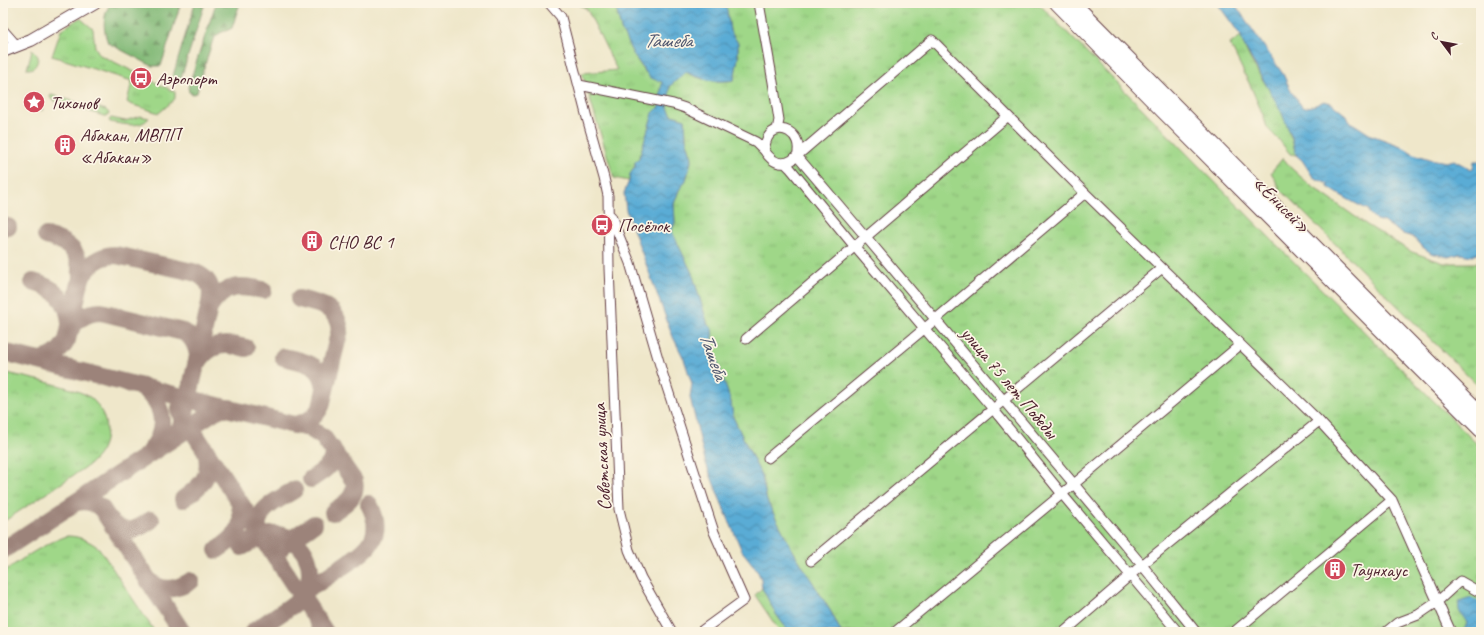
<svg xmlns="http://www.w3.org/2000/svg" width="1484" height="635" font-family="Caveat,sans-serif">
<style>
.grass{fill:url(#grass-tufts);stroke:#747b5a}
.forest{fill:url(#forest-firs);stroke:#646c50}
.water{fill:url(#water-waves);stroke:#526680}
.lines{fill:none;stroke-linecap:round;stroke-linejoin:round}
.taxiway{stroke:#9c837a;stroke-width:18}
.minor-casing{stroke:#633d43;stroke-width:11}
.major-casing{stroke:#633d43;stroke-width:14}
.highway-casing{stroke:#633d43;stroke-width:16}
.minor{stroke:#fff;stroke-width:9}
.major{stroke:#fff;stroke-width:12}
.highway{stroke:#fff;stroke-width:14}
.labels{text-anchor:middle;stroke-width:3.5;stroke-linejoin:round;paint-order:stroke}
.poi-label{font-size:19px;fill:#4a1f2b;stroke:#fcf5e5;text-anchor:start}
.street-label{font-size:19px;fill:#4a1f2b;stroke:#fcf5e5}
.water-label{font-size:20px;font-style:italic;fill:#50576f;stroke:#fcf5e5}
</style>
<defs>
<pattern id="grass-tufts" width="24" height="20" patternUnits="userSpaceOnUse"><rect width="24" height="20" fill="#9fd788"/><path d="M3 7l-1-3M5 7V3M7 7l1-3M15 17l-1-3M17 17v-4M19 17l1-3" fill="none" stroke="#8ab876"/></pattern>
<pattern id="forest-firs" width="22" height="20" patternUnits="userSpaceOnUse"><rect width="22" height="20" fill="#7fb874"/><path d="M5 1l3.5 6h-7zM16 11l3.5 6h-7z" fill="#6a955f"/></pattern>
<pattern id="water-waves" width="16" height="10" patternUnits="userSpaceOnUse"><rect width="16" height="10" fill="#5aacd5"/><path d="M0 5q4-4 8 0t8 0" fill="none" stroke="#4c8bad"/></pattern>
</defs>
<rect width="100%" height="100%" fill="#fcf5e5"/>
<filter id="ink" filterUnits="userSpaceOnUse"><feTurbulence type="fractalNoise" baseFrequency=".025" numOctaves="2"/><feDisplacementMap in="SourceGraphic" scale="8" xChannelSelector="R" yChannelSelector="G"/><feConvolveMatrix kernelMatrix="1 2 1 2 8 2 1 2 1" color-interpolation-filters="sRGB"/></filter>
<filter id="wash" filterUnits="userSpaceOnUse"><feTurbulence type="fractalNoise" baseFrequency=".012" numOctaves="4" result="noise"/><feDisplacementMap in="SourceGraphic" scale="16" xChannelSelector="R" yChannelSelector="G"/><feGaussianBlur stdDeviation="0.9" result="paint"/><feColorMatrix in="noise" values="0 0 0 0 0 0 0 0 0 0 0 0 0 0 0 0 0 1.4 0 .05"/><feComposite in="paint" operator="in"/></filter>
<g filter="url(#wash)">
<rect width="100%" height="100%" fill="#efe7ca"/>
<path class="grass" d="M576 3H615L621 29 633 54 645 72 662 82 659 107 653 113 639 158 635 162C635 169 630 174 629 181L614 178 582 73 617 70 587 9Z
M724 3H1038L1273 241 1481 448V632H841L831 612 792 549 767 501 762 477 733 417 731 402 714 351 712 329 708 325 692 273 672 232 673 227 675 223 674 204 679 190 686 180 692 158 686 139 685 119 672 115 668 108 670 86 686 72C700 80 718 83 734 80L738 58V43L730 31 728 15Z
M80 18 93 29 95 47 100 55 175 92V98L174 100 159 113 130 104 127 102 132 81 52 56 61 30Z
M1241 36C1247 59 1263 79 1275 99 1285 117 1291 135 1296 155L1290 154 1280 141 1267 128 1263 115 1251 87 1230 44Z
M32 50 38 56C38 63 35 70 27 69Z
M33 93 37 102 43 110H36L30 104 29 98Z
M51 95 106 110 109 113 107 116H104L52 100 50 97Z
M140 116 149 118C140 129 122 124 110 122L109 120 111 118 125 121Z
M1283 158 1291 168 1310 185 1367 225 1412 252 1444 263H1475L1481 260V389L1280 189 1271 172Z
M3 372C23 377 77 387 91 398 100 406 106 418 106 430 106 446 100 455 89 465L3 522Z
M67 536C80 536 89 541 99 548L155 632H3V572C24 558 43 544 67 536Z
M762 588 776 614 789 632H780L755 595Z"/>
<path class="forest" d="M111 3H181L161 66H152L108 43C103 30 102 15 111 3Z
M195 3H205L180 81 175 84 173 83 172 79Z
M216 3H240L232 28C224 33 220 30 213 40L199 83 197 93 192 94 189 92 188 87Z"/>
<path class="water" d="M615 3H724L727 10 730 31 738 43V58L734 80C718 83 700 80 686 72L670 86 668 108 672 115 685 119 686 139 692 158 686 180 679 190 674 204 675 223 673 227 672 232 692 273 708 325 712 329 714 351 731 402 733 417 762 477 767 501 792 549 831 612 841 632H789L776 614 762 588 761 579 757 570 742 551 719 497 705 461 690 397 692 384 684 359 673 337 626 210 624 193 629 181 630 174 635 167V162L639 158 653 113 659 107 662 82 650 78 633 54 621 29Z
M1217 3H1234L1283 74 1291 91 1303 108 1316 105 1324 101 1331 103 1347 116 1349 121 1371 135 1401 146 1414 154 1430 159 1447 162 1454 160 1470 169 1473 168 1474 161H1481V253H1479L1473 256 1460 254 1448 257 1431 253 1421 246 1413 237 1403 234 1384 222 1376 220 1369 213V210C1354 203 1341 196 1328 187V184L1313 177 1302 160 1296 155 1292 138 1281 111 1252 60 1243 43 1241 36Z
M1471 598 1481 602V632H1465L1464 630 1467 623C1462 613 1457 614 1459 602Z"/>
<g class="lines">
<path class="taxiway" d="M3 226 8 227
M81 278C89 264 100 255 116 255L193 272C212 279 213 290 209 308L184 417 181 427 172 439
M33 282C55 288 68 299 70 323
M209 308C225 284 237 285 263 290
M69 332C75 320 87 312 101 312L183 332C193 337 196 345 198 355
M3 352 294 425C307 423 315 418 321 406L340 329C336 305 318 304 299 299
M283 357C305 362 323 363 325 390
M37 360C51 359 60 353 67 340L81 278C81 252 69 242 46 236
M196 366C208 343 224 342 246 348
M138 386C164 401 170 428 150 451
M179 410 325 632
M294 425 309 428 323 437 354 481C358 497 344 504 333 512
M311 479C323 471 336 465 332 448
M183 499C203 485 212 476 206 451
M77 502C87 500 94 502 102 509L182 632
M111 522C126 536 135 531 151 520
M258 531C254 509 279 500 294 490
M242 547C251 542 259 536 270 535 308 532 323 578 297 602L253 632
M282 547 284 544 314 524
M3 550 215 411 222 408H230
M217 550C237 537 246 527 239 502
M148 580C162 593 176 590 191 581
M303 592C316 585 328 576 340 568 366 551 387 538 369 504"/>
</g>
</g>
<g filter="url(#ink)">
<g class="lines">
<g class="minor-casing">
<path id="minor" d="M549 3 561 17 587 118 604 178 608 196 609 268 619 509 629 550 641 578 672 632
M759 3 773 82 779 120 777 130
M3 30 17 46
M579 85 673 104 685 108 756 142 764 150
M797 156C804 133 778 120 768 137 766 140 765 146 764 150 771 161 780 167 792 160L932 40 1085 193 1319 421 1392 500 1451 632
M797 156 866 237 1142 565 1196 632
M785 163 790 168 855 247 993 409 1062 494 1178 632
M611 216 630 263 662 372 714 532 744 600 700 632
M746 339 1008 116
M768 458 936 319 1085 193
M811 561 1162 268
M895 632 1074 484 1240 345
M1064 632 1142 565 1319 421
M1234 632 1392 500
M1386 632 1397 623 1418 615 1437 602 1460 581 1481 593"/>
</g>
<g class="major-casing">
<path id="major" d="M3 51 31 40 95 3"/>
</g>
<g class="highway-casing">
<path id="highway" d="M1057 3 1161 109 1481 430
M1073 3 1481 414"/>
</g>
<use href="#minor" class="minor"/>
<use href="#major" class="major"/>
<use href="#highway" class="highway"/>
</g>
</g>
<defs>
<g id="bus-disc" transform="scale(1.15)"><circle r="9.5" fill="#d1495b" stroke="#fcf5e5"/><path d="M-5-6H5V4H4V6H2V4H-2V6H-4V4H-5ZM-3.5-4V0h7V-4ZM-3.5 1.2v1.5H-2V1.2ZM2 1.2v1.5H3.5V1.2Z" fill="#fff"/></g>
<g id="sight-disc" transform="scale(1.15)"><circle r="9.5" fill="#d1495b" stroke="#fcf5e5"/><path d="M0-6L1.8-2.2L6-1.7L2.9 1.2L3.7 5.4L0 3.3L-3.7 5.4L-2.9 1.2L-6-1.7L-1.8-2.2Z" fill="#fff"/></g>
<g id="building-disc" transform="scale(1.15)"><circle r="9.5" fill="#d1495b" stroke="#fcf5e5"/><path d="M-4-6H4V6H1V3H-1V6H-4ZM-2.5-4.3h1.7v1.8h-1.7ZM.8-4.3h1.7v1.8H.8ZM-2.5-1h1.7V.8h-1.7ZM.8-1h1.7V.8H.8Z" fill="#fff"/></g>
</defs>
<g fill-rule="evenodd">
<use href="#bus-disc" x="141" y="78"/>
<use href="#sight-disc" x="34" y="102"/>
<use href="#building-disc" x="65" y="145"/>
<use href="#bus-disc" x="602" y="225"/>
<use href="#building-disc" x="312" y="241"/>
<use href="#building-disc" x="1335" y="569"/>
</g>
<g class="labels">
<g class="poi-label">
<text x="156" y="85">Аэропорт</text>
<text x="50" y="109">Тихонов</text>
<text x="80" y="141">Абакан, МВПП<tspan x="80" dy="22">«Абакан»</tspan></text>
<text x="618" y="232">Посёлок</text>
<text x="328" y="248">СНО ВС 1</text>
<text x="1350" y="576">Таунхаус</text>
</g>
<g class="street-label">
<text transform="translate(1282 204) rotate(45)" y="7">«Енисей»</text>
<text transform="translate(1010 382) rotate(50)" y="7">улица 75 лет Победы</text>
<text transform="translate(601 457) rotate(-93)" y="7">Советская улица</text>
</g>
<g class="water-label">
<text x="668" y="47">Ташеба</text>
<text transform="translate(714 356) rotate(70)" y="7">Ташеба</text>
</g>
</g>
<rect width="1484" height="635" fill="none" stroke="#fcf5e5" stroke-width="16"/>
<g transform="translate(1442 42) rotate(302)" stroke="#fcf5e5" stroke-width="3" paint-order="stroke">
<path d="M0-3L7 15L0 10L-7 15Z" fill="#4a1f2b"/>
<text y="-6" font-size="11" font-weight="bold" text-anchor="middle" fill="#4a1f2b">С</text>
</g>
</svg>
